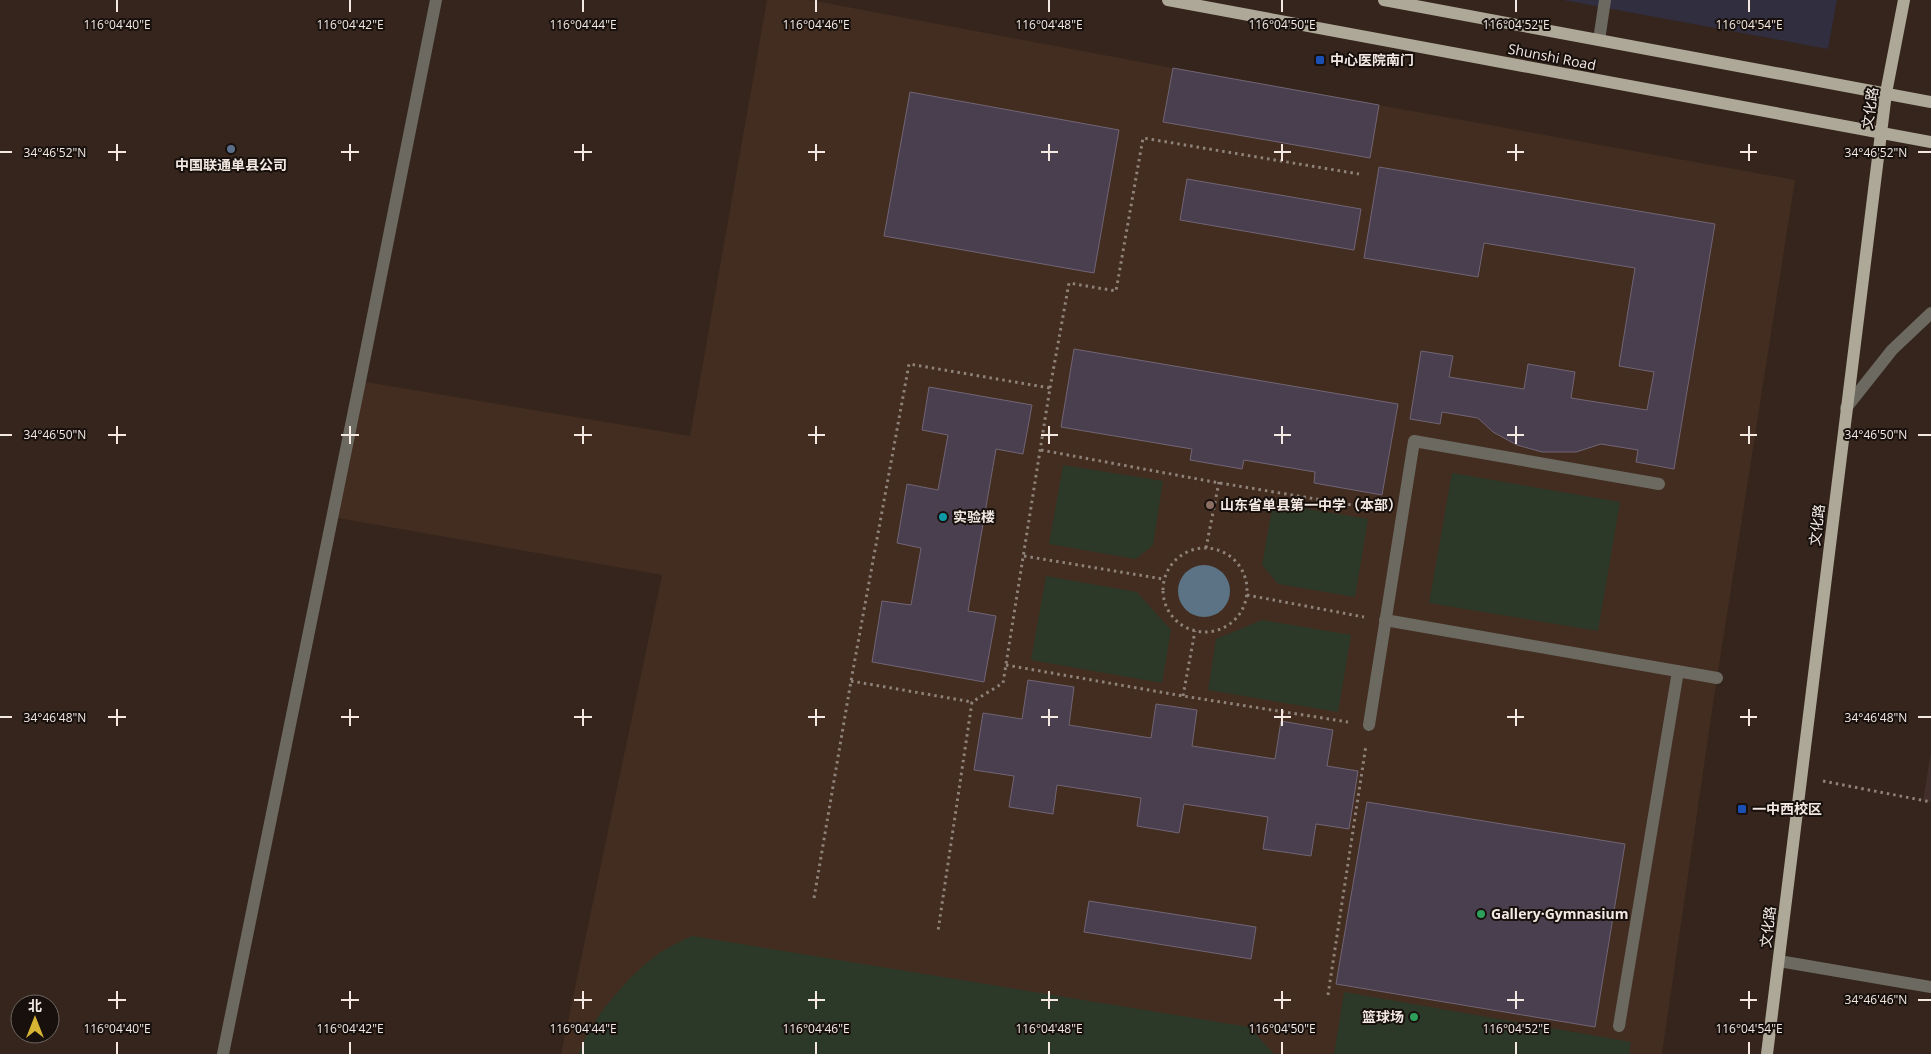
<svg xmlns="http://www.w3.org/2000/svg" width="1931" height="1054" font-family="'Open Sans','Noto Sans SC',sans-serif">
<style>
.commercial{fill:#422f2b}
.built{fill:#422d20}
.medical{fill:#302e3f}
.green{fill:#2d3928}
.water{fill:#5b7385}
.building{fill:#4a3f4e;stroke:#716575}
.lines{fill:none;stroke-linecap:round;stroke-linejoin:round}
.path{stroke:#8f827a;stroke-width:3;stroke-dasharray:2.5 4;stroke-linecap:butt}
.minor{stroke:#6b6960;stroke-width:12}
.major{stroke:#ada897;stroke-width:12}
.ticks{fill:none;stroke:#f3e8e2;stroke-width:2}
.transit-dot{fill:#1a4fb4;stroke:#17100c;stroke-width:2}
.service-dot{fill:#5c6f8a;stroke:#17100c;stroke-width:2}
.education-dot{fill:#8d6e63;stroke:#17100c;stroke-width:2}
.culture-dot{fill:#0f9aa8;stroke:#17100c;stroke-width:2}
.leisure-dot{fill:#2e9e5b;stroke:#17100c;stroke-width:2}
.labels{text-anchor:middle;stroke-width:4;stroke-linejoin:round;paint-order:stroke}
.street-label{font-size:14px;fill:#f3e8e2;stroke:#17100c}
.poi-label{font-size:14px;font-weight:bold;fill:#f3e8e2;stroke:#17100c;text-anchor:start}
.ticks-label{font-size:12px;text-anchor:middle;fill:#f3e8e2;stroke:#17100c;stroke-width:4;stroke-linejoin:round;paint-order:stroke}
</style>
<rect width="100%" height="100%" fill="#35251c"/>
<path class="commercial" d="M1931 753V802L1923 800Z"/>
<path class="built" d="M767 0H810L1173 68 1795 180 1713 704 1662 1054H561L662 575 332 517 360 381 690 436Z"/>
<path class="medical" d="M1563 0H1837L1828 49Z"/>
<path class="green" d="M1063 465 1163 481 1153 545 1136 559 1049 544Z
M1452 473 1620 502 1598 631 1429 603Z
M1273 503 1368 519 1355 597 1278 584 1262 565Z
M1046 576 1137 592 1171 630 1162 683 1031 660Z
M1262 620 1351 635 1338 712 1208 690 1216 639Z
M692 936 1249 1027 1274 1054H579C586 1024 634 969 661 952 670 946 681 941 692 936Z
M1344 992 1631 1042 1629 1054H1334Z"/>
<path class="water" d="M1178 591a26 26 0 1 1 52 0a26 26 0 1 1-52 0Z"/>
<path class="building" d="M1173 68 1379 105 1370 158 1163 122Z
M910 92 1119 130 1094 273 884 236Z
M1379 167 1715 224 1674 469 1636 462 1638 450 1601 444 1576 452H1542L1517 445 1493 432 1478 418 1442 412 1440 424 1410 419 1421 351 1453 356 1449 377 1524 389 1528 364 1575 372 1571 398 1647 410 1654 372 1619 366 1635 268 1484 243 1478 277 1364 258Z
M1187 179 1361 209 1354 250 1180 220Z
M1074 349 1398 404 1382 495 1314 483 1315 472 1244 460 1242 469 1190 460 1192 449 1061 427Z
M929 387 1032 405 1023 454 996 449 968 611 996 616 984 682 872 662 882 601 911 605 921 548 897 543 907 484 938 490 948 435 922 430Z
M1028 680 1074 687 1069 725 1151 738 1156 704 1197 710 1192 746 1275 759 1281 721 1333 730 1327 766 1358 771 1349 829 1316 824 1311 856 1263 849 1268 817 1184 804 1179 833 1137 826 1141 798 1057 785 1053 814 1009 807 1014 776 974 770 983 713 1022 719Z
M1367 802 1625 844 1595 1027 1336 984Z
M1089 901 1256 927 1251 959 1084 932Z"/>
<g class="lines">
<path class="path" d="M1050 388 1069 283 1116 291 1143 138 1359 174
M1041 450 1214 482 1382 510
M1163 590a42 42 0 1 1 84 0a42 42 0 1 1-84 0Z
M1206 548 1219 482
M1024 556 1163 579
M1247 595 1364 617
M1006 665 1183 696 1348 722
M851 681 972 702
M1183 696 1195 631
M1823 781 1931 802
M814 898 851 681 909 364 1050 388 1003 683 972 702 938 931
M1328 995 1366 745"/>
<path class="minor" d="M1599 40 1605 0
M1846 408 1892 350 1931 313
M1385 620 1717 678
M1369 725 1414 441 1659 484
M1779 961 1931 987
M1619 1026 1678 671
M223 1054 360 381 436 0"/>
<path class="major" d="M1168 0 1931 142
M1384 0 1931 102
M1767 1054 1886 93 1904 0"/>
</g>
<path class="ticks" d="M117 0V12M350 0V12M583 0V12M816 0V12M1049 0V12M1282 0V12M1516 0V12M1749 0V12M117 144V161M350 144V161M583 144V161M816 144V161M1049 144V161M1282 144V161M1516 144V161M1749 144V161M0 152H12M108 152H126M341 152H359M574 152H592M808 152H825M1041 152H1058M1274 152H1291M1507 152H1524M1740 152H1757M1918 152H1931M117 426V444M350 426V444M583 426V444M816 426V444M1049 426V444M1282 426V444M1516 426V444M1749 426V444M0 435H12M108 435H126M341 435H359M574 435H592M808 435H825M1041 435H1058M1274 435H1291M1507 435H1524M1740 435H1757M1918 435H1931M117 709V726M350 709V726M583 709V726M816 709V726M1049 709V726M1282 709V726M1516 709V726M1749 709V726M0 717H12M108 717H126M341 717H359M574 717H592M808 717H825M1041 717H1058M1274 717H1291M1507 717H1524M1740 717H1757M1918 717H1931M117 991V1009M350 991V1009M583 991V1009M816 991V1009M1049 991V1009M1282 991V1009M1516 991V1009M1749 991V1009M108 1000H126M341 1000H359M574 1000H592M808 1000H825M1041 1000H1058M1274 1000H1291M1507 1000H1524M1740 1000H1757M1918 1000H1931M117 1042V1054M350 1042V1054M583 1042V1054M816 1042V1054M1049 1042V1054M1282 1042V1054M1516 1042V1054M1749 1042V1054"/>
<g class="transit-dot">
<rect x="1315" y="55" width="10" height="10" rx="2.5"/>
<rect x="1737" y="804" width="10" height="10" rx="2.5"/>
</g>
<circle class="service-dot" cx="231" cy="149" r="5"/>
<circle class="education-dot" cx="1210" cy="505" r="5"/>
<circle class="culture-dot" cx="943" cy="517" r="5"/>
<g class="leisure-dot">
<circle cx="1481" cy="914" r="5"/>
<circle cx="1414" cy="1017" r="5"/>
</g>
<g class="labels">
<g class="street-label">
<text transform="translate(1552 57) rotate(11)" y="5">Shunshi Road</text>
<text transform="translate(1870 108) rotate(-82)" y="5">文化路</text>
<text transform="translate(1817 525) rotate(-83)" y="5">文化路</text>
<text transform="translate(1768 927) rotate(-83)" y="5">文化路</text>
</g>
<g class="poi-label">
<text x="1330" y="65">中心医院南门</text>
<text x="231" y="170" text-anchor="middle">中国联通单县公司</text>
<text x="1220" y="510">山东省单县第一中学（本部）</text>
<text x="953" y="522">实验楼</text>
<text x="1752" y="814">一中西校区</text>
<text x="1491" y="919">Gallery·Gymnasium</text>
<text x="1404" y="1022" text-anchor="end">篮球场</text>
</g>
</g>
<g class="ticks-label">
<text x="117" y="29">116°04'40"E</text>
<text x="350" y="29">116°04'42"E</text>
<text x="583" y="29">116°04'44"E</text>
<text x="816" y="29">116°04'46"E</text>
<text x="1049" y="29">116°04'48"E</text>
<text x="1282" y="29">116°04'50"E</text>
<text x="1516" y="29">116°04'52"E</text>
<text x="1749" y="29">116°04'54"E</text>
<text x="55" y="157">34°46'52"N</text>
<text x="1876" y="157">34°46'52"N</text>
<text x="55" y="439">34°46'50"N</text>
<text x="1876" y="439">34°46'50"N</text>
<text x="55" y="722">34°46'48"N</text>
<text x="1876" y="722">34°46'48"N</text>
<text x="1876" y="1004">34°46'46"N</text>
<text x="117" y="1033">116°04'40"E</text>
<text x="350" y="1033">116°04'42"E</text>
<text x="583" y="1033">116°04'44"E</text>
<text x="816" y="1033">116°04'46"E</text>
<text x="1049" y="1033">116°04'48"E</text>
<text x="1282" y="1033">116°04'50"E</text>
<text x="1516" y="1033">116°04'52"E</text>
<text x="1749" y="1033">116°04'54"E</text>
</g>
<g transform="translate(35 1019)"><circle r="24" fill="#17100c" stroke="#6f6662"/>
<path d="M0-4L9 19L0 12L-9 19Z" fill="#d7b434"/>
<text y="-8" font-size="14" font-weight="bold" text-anchor="middle" fill="#f3e8e2">北</text>
</g>
</svg>
